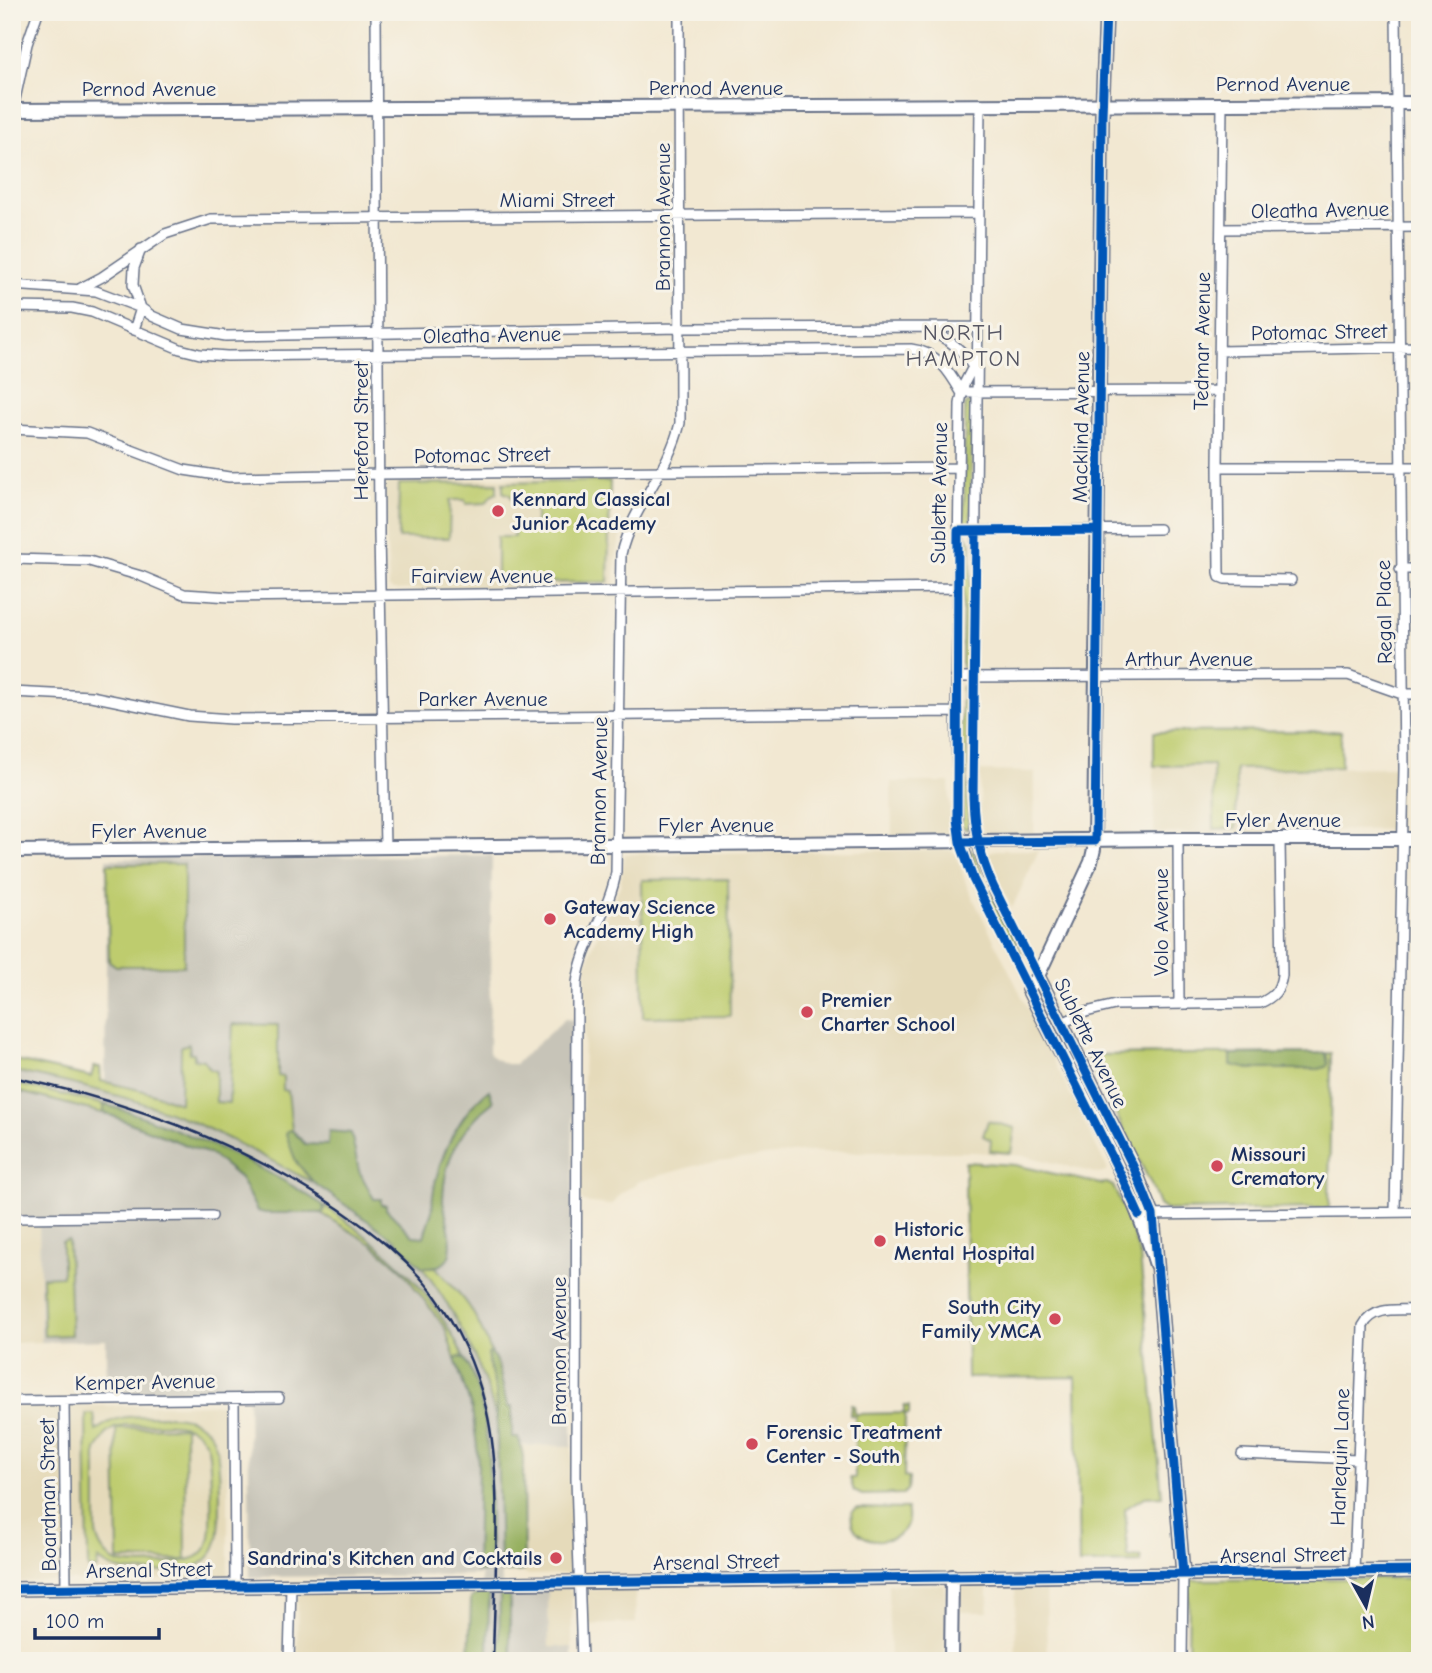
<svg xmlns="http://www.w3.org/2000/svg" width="1432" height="1673" font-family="'Comic Neue',sans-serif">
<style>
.built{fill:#e5daba}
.industrial{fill:#c7c4b8}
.green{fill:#becc6e;stroke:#6c7e66;stroke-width:2;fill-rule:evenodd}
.forest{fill:#96b061;stroke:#587060;stroke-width:2}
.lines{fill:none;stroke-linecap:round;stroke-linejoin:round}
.street-casing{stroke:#667087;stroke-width:12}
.secondary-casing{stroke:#667087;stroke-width:16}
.street{stroke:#fff;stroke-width:9}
.secondary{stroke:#fff;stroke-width:12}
.rail{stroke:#1b2f5e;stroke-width:2.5}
.secondary-bridge-casing{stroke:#667087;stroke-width:16;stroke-linecap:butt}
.secondary-bridge{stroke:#fff;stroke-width:12}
.cycleway-casing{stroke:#f7f3e8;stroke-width:13}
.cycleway{stroke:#0057b8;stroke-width:9}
.poi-dot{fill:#d1495b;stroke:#f7f3e8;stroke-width:2.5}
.labels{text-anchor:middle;stroke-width:6;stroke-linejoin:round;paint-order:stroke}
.street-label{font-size:21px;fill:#1b2f5e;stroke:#f7f3e8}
.poi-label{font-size:21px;font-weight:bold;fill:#1b2f5e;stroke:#f7f3e8;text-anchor:start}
.neighbourhood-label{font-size:23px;letter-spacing:2px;fill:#565663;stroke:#f7f3e8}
</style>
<rect width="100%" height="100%" fill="#f7f3e8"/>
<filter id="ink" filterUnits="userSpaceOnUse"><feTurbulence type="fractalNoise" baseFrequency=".0143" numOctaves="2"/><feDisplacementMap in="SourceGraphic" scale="14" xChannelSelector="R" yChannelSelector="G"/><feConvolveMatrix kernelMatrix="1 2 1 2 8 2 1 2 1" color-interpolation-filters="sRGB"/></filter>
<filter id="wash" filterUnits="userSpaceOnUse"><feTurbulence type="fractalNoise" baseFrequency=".00686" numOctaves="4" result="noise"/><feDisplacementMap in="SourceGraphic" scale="28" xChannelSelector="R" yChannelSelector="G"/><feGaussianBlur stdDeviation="1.57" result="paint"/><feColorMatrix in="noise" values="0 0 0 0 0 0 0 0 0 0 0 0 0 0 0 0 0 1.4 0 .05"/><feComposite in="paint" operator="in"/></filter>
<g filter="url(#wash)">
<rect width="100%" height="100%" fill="#f2e8d2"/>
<path class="built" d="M611 477 612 535H621L616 556 614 585 393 590 389 588 384 488 391 480Z
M1213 765 1214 833H1154V766Z
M1399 767 1398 829 1236 833V769Z
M980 771 1035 772 1034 834 986 835 983 833 980 816Z
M891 782H949L951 832 944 835 892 836Z
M950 850 956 854 967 886 1107 1168 1106 1172 1099 1174 1026 1156 975 1152H799L701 1164 640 1181 620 1194 614 1203 609 1205 583 1202 580 1197 586 968 593 945 620 886 625 854Z
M995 850H1039L1012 908 990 863 989 852Z
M12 1221H39L41 1342 12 1343Z
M224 1404 228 1409V1578L12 1582V1407Z
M521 1446H572L573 1567 569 1574 525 1575 524 1481Z
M988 1583V1612H960L961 1585Z
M1015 1583H1046L1047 1657 1016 1658Z
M888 1584 945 1585V1657L890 1658Z
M635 1587 636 1623 586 1625 587 1590Z
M568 1588 572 1593V1647L549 1648 548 1589Z
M481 1590 479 1661H297L298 1598 302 1592Z"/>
<path class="industrial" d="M492 855 489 1052 494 1058 506 1064H515L565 1019 573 1020 572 1446 499 1445 502 1589H548L549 1647H572V1661H479L481 1575 250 1577 248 1388 106 1393V1340L41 1342 39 1221H12V1135L16 1133 18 1092 105 1114V1105L12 1083V1071L105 1092 107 859Z"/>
<path class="green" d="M969 402 972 408 971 520 968 525 964 520 965 405Z
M610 481 608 582 497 583V537H514V530H536V504L514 502 510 495 503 492V483Z
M497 483V493L491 496 486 503 466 504 465 500H450L449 538H398L399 484Z
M968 537 971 543 969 667V670L965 672 962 667 964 541Z
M967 684V802L969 827 965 829 962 826 961 808 962 687Z
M1341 731V767L1236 769V828L1214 829 1213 765 1154 766V732Z
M971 850 975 854 984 880 1021 952V958L1016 957 978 882 968 851Z
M107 864H184V966H116L109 961Z
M728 879 730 1016 643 1017 642 880Z
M233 1024 278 1025V1076L283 1077V1090L288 1091 292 1130 287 1131 304 1172 314 1183C269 1160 226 1135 179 1116 125 1095 68 1082 12 1071V1060L91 1077 94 1067H100L101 1081 148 1092 180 1103 181 1046 189 1044 190 1053H194V1059L204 1060 210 1069 216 1071V1102L229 1103Z
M1331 1053 1329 1208 1166 1210 1159 1205 1150 1182 1086 1055Z
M12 1083 107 1105 104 1106V1112L110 1115 12 1090Z
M988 1121 1015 1128 1011 1153 990 1151 991 1140 983 1136Z
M965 1162 1015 1165 1100 1184 1107 1183 1113 1186 1128 1218 1140 1256 1162 1496 1144 1497 1125 1509 1128 1558 1141 1557V1563L1079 1564 1076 1377 967 1378Z
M323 1205C388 1249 430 1286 464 1358L459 1357 455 1359 445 1328 401 1269 373 1245 321 1213 325 1208Z
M68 1240 71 1335 44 1336 42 1277 62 1276V1242Z
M422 1267H436C446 1281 460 1292 469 1306 478 1320 485 1337 491 1352L488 1354V1361L496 1391V1419C482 1362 457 1314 422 1267Z
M851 1405 854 1406 855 1414 904 1413V1406H909V1414L905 1415 904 1477 909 1478 908 1489 903 1494 862 1495 854 1491 850 1478H855V1416L850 1415Z
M86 1414H94L96 1431C113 1416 129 1416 151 1416 170 1416 187 1414 202 1426 208 1430 213 1436 215 1443 221 1458 221 1522 218 1539 216 1545 213 1553 208 1558 195 1572 177 1572 159 1572 136 1572 116 1575 98 1559L97 1569H88ZM124 1425C142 1425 177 1420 193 1429 199 1433 204 1438 207 1445 211 1455 213 1529 209 1541 208 1545 204 1551 201 1554 189 1565 133 1567 117 1562 105 1557 98 1545 96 1533V1450L107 1433 116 1427 118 1560H186L185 1427 117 1428Z
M857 1508 907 1509C918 1549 845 1551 852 1512Z
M1420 1578V1661H1188L1189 1583 1192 1580Z"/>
<path class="forest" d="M1326 1053 1328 1064 1326 1067 1319 1069H1249L1231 1065V1055L1234 1054Z
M489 1090 493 1102C469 1120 449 1149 445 1179 444 1186 443 1195 443 1201 445 1216 459 1252 444 1263 438 1268 429 1267 422 1267L395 1240 314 1183 296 1162 286 1134 287 1131 292 1130 305 1144 328 1145 329 1131 351 1133 359 1171 374 1199H381V1205H386V1209L413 1236 424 1237C426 1228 429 1220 432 1211 433 1206 432 1200 433 1195 438 1158 459 1113 489 1090Z
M104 1105C122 1108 140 1116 156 1122 214 1144 272 1171 323 1205L324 1211 321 1213H265L257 1211 240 1178 212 1155 110 1115 104 1112Z
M491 1352C503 1369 501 1388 508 1407H512V1437H517L520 1442 523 1456 524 1571 500 1572 496 1391 488 1361V1354Z
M459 1357 464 1358C496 1410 489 1512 490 1572H476L478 1464 477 1446 472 1410 455 1359Z
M479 1593H489L488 1661H469L471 1598Z
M500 1593 510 1594V1643L513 1661H499Z"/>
</g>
<g filter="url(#ink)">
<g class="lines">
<g class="street-casing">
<path id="street" d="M376 12 379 534 385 848
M1222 104 1218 467 1219 572 1220 577 1225 579 1291 580
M980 106 973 797C974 810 973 823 976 836 984 883 1017 933 1038 976
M12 113 27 44 38 12
M1221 229 1420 227
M12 285 96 291 141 308 152 316 182 329 226 336 681 328 978 327
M81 288 102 277 165 234 211 219 979 213
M12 307 72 308 92 312 180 349 200 354 227 356 911 349C937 352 949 371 961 392L1219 391
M134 330 141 308 133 285 134 268 141 249
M927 330C946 337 966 351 974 370
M1219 351 1420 347
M976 361 964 384 960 404 956 712 958 827 973 879 1028 989
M12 429 87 433 184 470 229 477 380 474 959 468
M1218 467H1420
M958 531 1159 529
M12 559 89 561 141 576 184 594 230 597 957 588
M1400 569H1420
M956 677 1348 675 1402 694H1420
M12 692 91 696 189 716 231 719 956 712
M1178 839 1179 1004
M1062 1023 1086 1012 1115 1005 1260 1003C1274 997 1280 990 1282 975L1280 840
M1395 1212 1404 768 1396 12
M1139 1215 1420 1212
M12 1218 212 1216
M234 1399 235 1586
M12 1401 279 1398
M64 1401 66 1588
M1242 1454 1357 1459
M1354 1572 1363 1326C1373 1306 1397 1310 1416 1310L1420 1312
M289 1661 291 1586
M582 1661 576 1479 577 983C582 943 610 911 616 872L621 554C631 509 669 471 680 423L679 12
M1182 1661 1183 1574"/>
</g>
<g class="secondary-casing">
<path id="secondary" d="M1106 12 1102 115 1094 849 1091 862 1038 976 1028 989C1073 1079 1126 1168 1156 1265
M12 110 1420 103
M12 851 1178 839H1420
M1038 976 1134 1168 1153 1215 1183 1574
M509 1583 1420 1571
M12 1589 481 1583
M951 1661 952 1576"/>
</g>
<use href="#street" class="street"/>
<use href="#secondary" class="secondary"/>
<path class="rail" d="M12 1077C129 1101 240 1142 339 1209 374 1233 407 1259 433 1293 458 1327 476 1367 486 1408 504 1483 494 1583 493 1661"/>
<g class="secondary-bridge-casing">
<path id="secondary-bridge" d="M481 1583H509"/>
</g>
<use href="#secondary-bridge" class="secondary-bridge"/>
<g class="cycleway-casing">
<path id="cycleway" d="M1098 530 958 531 957 819 960 842 973 879 1121 1175 1139 1215
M976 531 973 797C974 830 980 856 993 886L1134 1168 1153 1215 1183 1574
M960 842 1095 841 1102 115 1106 12
M12 1589 1420 1571"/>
</g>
<use href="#cycleway" class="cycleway"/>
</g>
</g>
<g class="poi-dot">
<circle cx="498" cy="511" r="7"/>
<circle cx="550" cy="919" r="7"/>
<circle cx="807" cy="1012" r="7"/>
<circle cx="1217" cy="1166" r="7"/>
<circle cx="880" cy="1241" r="7"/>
<circle cx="1055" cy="1319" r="7"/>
<circle cx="752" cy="1444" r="7"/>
<circle cx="556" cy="1558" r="7"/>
</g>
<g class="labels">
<g class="street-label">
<text x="1283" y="91">Pernod Avenue</text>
<text x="716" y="95">Pernod Avenue</text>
<text x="149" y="96">Pernod Avenue</text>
<text x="557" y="207">Miami Street</text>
<text transform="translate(1320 210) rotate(-1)" y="7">Oleatha Avenue</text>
<text transform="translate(663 217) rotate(-90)" y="7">Brannon Avenue</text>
<text transform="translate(1319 332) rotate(-1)" y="7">Potomac Street</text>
<text transform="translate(492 335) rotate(-1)" y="7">Oleatha Avenue</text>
<text transform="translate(1202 341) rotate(-89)" y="7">Tedmar Avenue</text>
<text transform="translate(1081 427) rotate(-89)" y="7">Macklind Avenue</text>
<text transform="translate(361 431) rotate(-90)" y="7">Hereford Street</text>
<text transform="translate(482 455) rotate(-1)" y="7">Potomac Street</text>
<text transform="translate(939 493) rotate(-89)" y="7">Sublette Avenue</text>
<text x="482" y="583">Fairview Avenue</text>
<text transform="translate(1384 612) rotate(-91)" y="7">Regal Place</text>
<text x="1189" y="666">Arthur Avenue</text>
<text x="483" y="706">Parker Avenue</text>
<text transform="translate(599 791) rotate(-89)" y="7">Brannon Avenue</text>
<text x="1283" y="827">Fyler Avenue</text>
<text x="716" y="832">Fyler Avenue</text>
<text x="149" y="838">Fyler Avenue</text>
<text transform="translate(1161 922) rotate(-90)" y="7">Volo Avenue</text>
<text transform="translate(1091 1043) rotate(64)" y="7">Sublette Avenue</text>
<text transform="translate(559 1351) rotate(-90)" y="7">Brannon Avenue</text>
<text transform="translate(145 1382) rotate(-1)" y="7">Kemper Avenue</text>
<text transform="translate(1340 1457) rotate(-88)" y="7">Harlequin Lane</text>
<text transform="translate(48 1495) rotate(-91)" y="7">Boardman Street</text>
<text transform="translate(1283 1555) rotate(-1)" y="7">Arsenal Street</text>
<text transform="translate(716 1562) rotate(-1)" y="7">Arsenal Street</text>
<text transform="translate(149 1570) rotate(-1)" y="7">Arsenal Street</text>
</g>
<g class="poi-label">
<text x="512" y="506">Kennard Classical<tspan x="512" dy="24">Junior Academy</tspan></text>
<text x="564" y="914">Gateway Science<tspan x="564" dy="24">Academy High</tspan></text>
<text x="821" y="1007">Premier<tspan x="821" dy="24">Charter School</tspan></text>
<text x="1231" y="1161">Missouri<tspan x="1231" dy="24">Crematory</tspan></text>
<text x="894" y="1236">Historic<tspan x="894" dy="24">Mental Hospital</tspan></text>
<text x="1041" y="1314" text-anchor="end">South City<tspan x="1041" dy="24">Family YMCA</tspan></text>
<text x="766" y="1439">Forensic Treatment<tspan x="766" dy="24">Center - South</tspan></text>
<text x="542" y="1565" text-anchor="end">Sandrina's Kitchen and Cocktails</text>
</g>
<g class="neighbourhood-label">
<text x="964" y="340">NORTH<tspan x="964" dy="26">HAMPTON</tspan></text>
</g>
</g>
<rect width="1432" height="1673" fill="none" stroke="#f7f3e8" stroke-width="42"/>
<g transform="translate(1366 1606) rotate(172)" stroke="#f7f3e8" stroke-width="5" paint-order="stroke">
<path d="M0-5L12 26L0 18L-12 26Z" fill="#1b2f5e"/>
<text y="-10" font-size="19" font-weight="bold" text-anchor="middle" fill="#1b2f5e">N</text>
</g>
<path d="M35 1628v10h124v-10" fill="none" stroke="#1b2f5e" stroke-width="3.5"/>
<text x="46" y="1628" font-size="21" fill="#1b2f5e" stroke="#f7f3e8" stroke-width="5" paint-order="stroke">100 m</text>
</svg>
